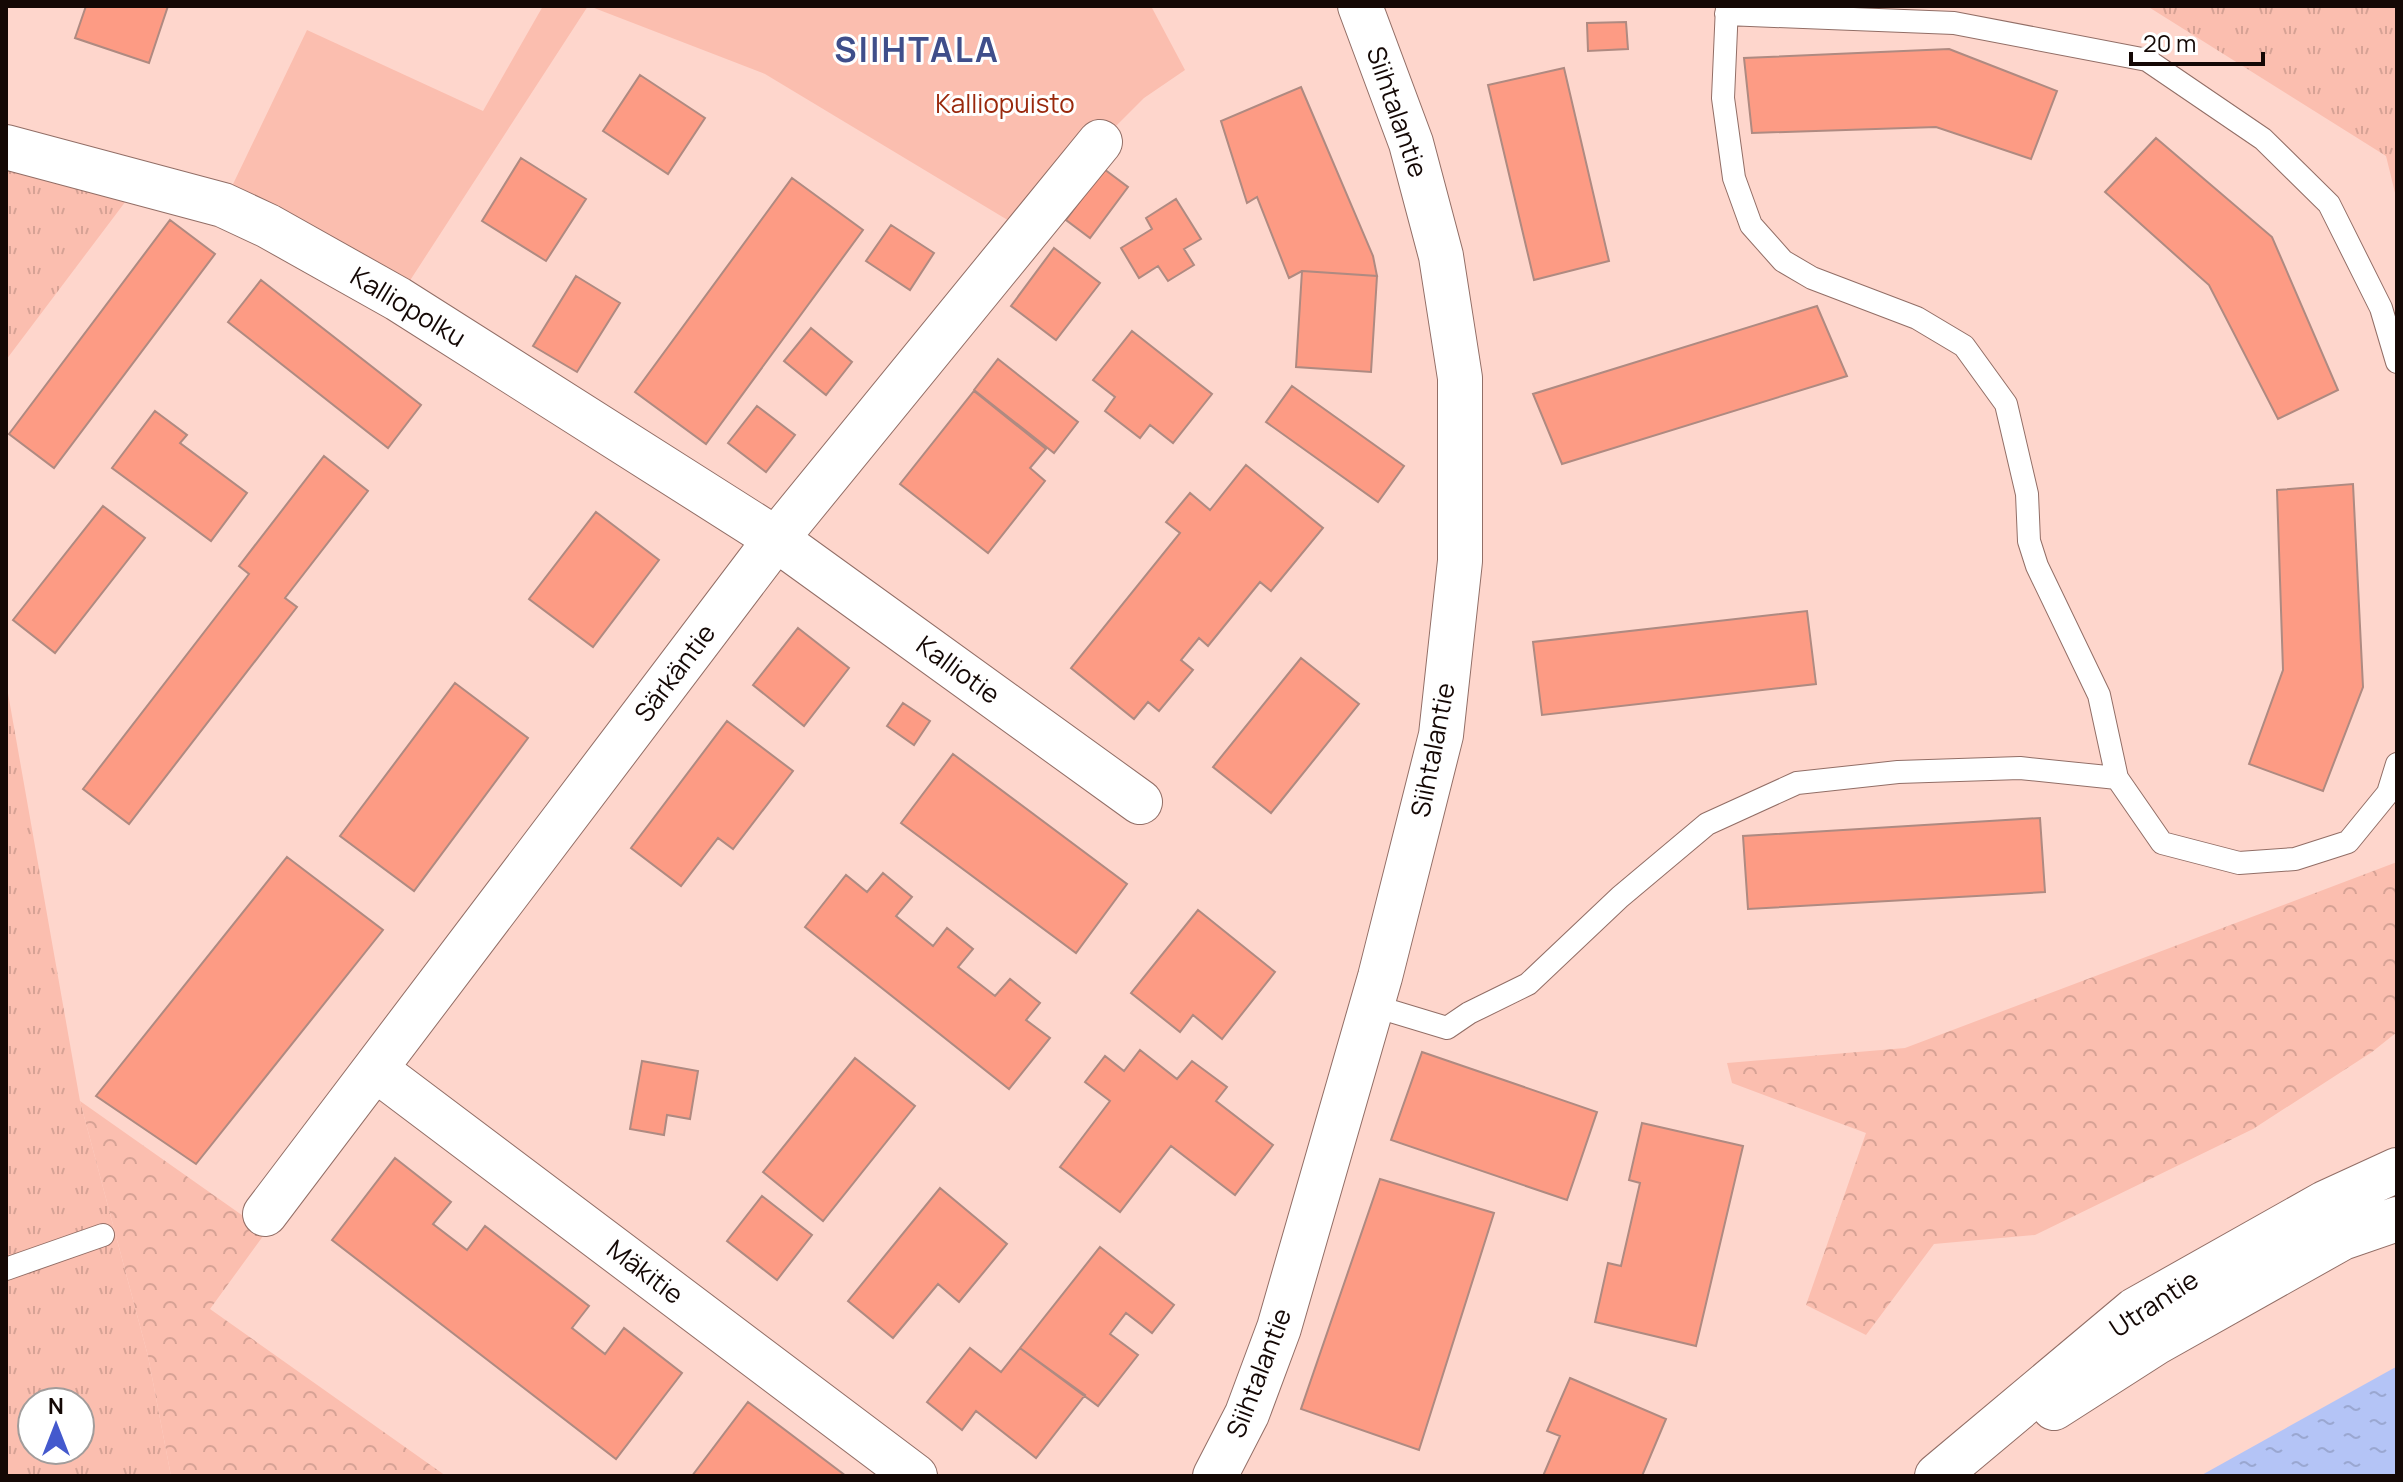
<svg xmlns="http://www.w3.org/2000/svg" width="2403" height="1482" font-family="Manrope,sans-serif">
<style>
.grass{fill:url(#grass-tufts);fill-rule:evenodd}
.forest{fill:url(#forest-crowns)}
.park{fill:#fbbeaf}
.water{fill:url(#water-ripples)}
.building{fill:#fd9b84;stroke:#af8a81;stroke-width:2}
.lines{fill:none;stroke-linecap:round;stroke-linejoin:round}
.lane-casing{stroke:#926e66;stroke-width:24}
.street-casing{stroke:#926e66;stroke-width:46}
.secondary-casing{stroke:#926e66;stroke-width:46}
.lane{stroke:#fff;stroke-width:22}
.street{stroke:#fff;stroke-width:44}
.secondary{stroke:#fff;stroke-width:44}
.labels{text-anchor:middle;stroke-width:6;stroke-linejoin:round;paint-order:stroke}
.park-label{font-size:26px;fill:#99280c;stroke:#fff}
.street-label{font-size:26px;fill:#140805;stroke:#fff}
.district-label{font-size:34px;font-weight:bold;letter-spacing:2px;fill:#3f4e8a;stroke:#fff}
</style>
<defs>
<pattern id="grass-tufts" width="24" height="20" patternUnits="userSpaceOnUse" patternTransform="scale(2)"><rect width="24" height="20" fill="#fbbeaf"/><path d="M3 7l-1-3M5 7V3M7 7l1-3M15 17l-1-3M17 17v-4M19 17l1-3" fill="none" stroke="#d6a295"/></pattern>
<pattern id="forest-crowns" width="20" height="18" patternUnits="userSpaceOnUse" patternTransform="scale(2)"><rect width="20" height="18" fill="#fbbeaf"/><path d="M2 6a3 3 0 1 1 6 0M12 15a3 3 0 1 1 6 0" fill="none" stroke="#d6a295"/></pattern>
<pattern id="water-ripples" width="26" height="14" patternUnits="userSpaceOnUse" patternTransform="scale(2)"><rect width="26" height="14" fill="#b4c4f6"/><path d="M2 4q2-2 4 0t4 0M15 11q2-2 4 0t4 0" fill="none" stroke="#9aa7d1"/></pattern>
</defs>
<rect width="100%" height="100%" fill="#fed6cc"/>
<path class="grass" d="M2147 6H2397V201L2386 156Z
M6 147 141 181 6 360Z
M6 682 80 1101 148 1356 171 1476H6ZM32 1402H80V1450H32Z"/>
<path class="forest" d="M2397 862V1032L2372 1052 2253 1129 2035 1235 1934 1244 1866 1335 1806 1305 1866 1133 1732 1083 1727 1063 1905 1048Z
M80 1101 266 1232 210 1309 446 1476H171L148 1356Z"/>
<path class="park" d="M543 6H588L398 299 223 205 307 30 483 111Z
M589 6H1151L1185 70 1144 98 1100 142 1026 231 765 74Z"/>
<path class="water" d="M2397 1367V1476H2200L2394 1368Z"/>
<path class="building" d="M86 6H168L149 63 75 38Z
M1626 22 1628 49 1588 51 1587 23Z
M1949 49 2057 91 2031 159 1936 127 1752 133 1744 58Z
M1564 68 1609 261 1534 280 1488 85Z
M640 75 705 118 668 174 603 131Z
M1301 87 1373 256 1377 276 1302 271 1289 278 1257 197 1247 203 1221 121Z
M2156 138 2272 237 2338 390 2278 419 2209 285 2105 192Z
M521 158 586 199 546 261 482 221Z
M1104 169 1128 187 1090 238 1066 220Z
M792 178 863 230 706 444 635 392Z
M1176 199 1201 239 1184 249 1194 265 1168 281 1158 266 1139 278 1121 248 1152 229 1146 218Z
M170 220 215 254 54 468 9 434Z
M891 225 934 253 910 290 866 261Z
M1054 248 1100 283 1056 340 1011 306Z
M1302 271 1377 276 1371 372 1296 367Z
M576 276 620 303 577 372 533 346Z
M261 280 421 405 388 448 228 322Z
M1817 306 1847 376 1562 464 1533 394Z
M811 328 852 362 826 395 784 361Z
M1132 331 1212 394 1173 443 1150 425 1140 438 1105 411 1115 397 1093 380Z
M998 359 1078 422 1054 453 974 390Z
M1292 386 1404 466 1378 502 1266 422Z
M974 391 1046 449 1030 468 1045 481 988 553 900 484Z
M757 406 795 435 766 472 728 443Z
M155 411 187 435 180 443 247 493 211 541 112 468Z
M324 456 368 491 285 598 297 607 129 824 83 789 249 574 239 566Z
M1246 465 1323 528 1271 591 1260 582 1208 646 1199 638 1181 660 1193 670 1159 711 1148 702 1134 719 1071 668 1180 533 1166 522 1190 493 1210 510Z
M2353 484 2363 687 2323 791 2249 764 2283 670 2277 490Z
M103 506 145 538 55 653 13 620Z
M596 512 659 560 593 647 529 599Z
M1807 611 1816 684 1542 715 1533 642Z
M798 628 849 668 804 726 753 685Z
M1301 658 1359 704 1271 813 1213 767Z
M455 683 528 738 414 891 340 836Z
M903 703 930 721 914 745 887 726Z
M727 721 793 771 733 849 718 838 681 886 631 848Z
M953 754 1127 884 1076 953 901 823Z
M2040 818 2045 892 1748 909 1743 836Z
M287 857 383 930 196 1164 96 1096Z
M883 873 912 897 896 916 933 946 947 928 973 949 958 967 995 996 1010 979 1040 1003 1026 1020 1050 1038 1009 1089 805 927 846 875 867 892Z
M1198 910 1275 972 1222 1039 1193 1015 1180 1032 1131 993Z
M1140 1050 1177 1079 1192 1061 1227 1087 1216 1101 1273 1145 1235 1195 1171 1146 1120 1212 1060 1167 1110 1101 1085 1082 1105 1056 1124 1071Z
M1422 1052 1597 1112 1567 1200 1391 1140Z
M855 1058 915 1106 823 1221 763 1172Z
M642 1061 698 1071 690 1119 667 1115 664 1135 630 1129Z
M1642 1123 1743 1146 1696 1346 1595 1322 1608 1263 1621 1266 1640 1183 1629 1180Z
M395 1158 451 1202 433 1224 467 1250 485 1226 589 1306 572 1328 605 1354 624 1328 682 1373 616 1459 332 1240Z
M1380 1179 1494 1213 1419 1450 1301 1409Z
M940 1188 1007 1244 959 1302 938 1284 893 1338 848 1301Z
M762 1196 812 1235 777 1280 727 1241Z
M1100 1247 1174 1305 1152 1333 1126 1313 1110 1334 1138 1355 1098 1406 1020 1348Z
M970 1348 1001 1372 1020 1348 1085 1395 1036 1458 976 1411 962 1430 927 1402Z
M1570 1378 1666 1419 1642 1476H1543L1560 1436 1547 1431Z
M748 1402 846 1476H692Z"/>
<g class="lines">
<g class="lane-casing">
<path id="lane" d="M1727 6 1723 98 1734 178 1751 225 1783 261 1812 278 1917 318 1964 346 2006 404 2027 494 2029 541 2037 566 2099 695 2117 778 2162 843 2239 863 2295 859 2348 842 2388 793 2397 764
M1726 14 1954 23 2147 60 2263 139 2329 204 2381 308 2397 362
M1371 1005 1447 1028 1469 1013 1528 984 1620 897 1707 824 1797 783 1898 772 2020 768 2117 778
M6 1269 103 1235"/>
</g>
<g class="street-casing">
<path id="street" d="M6 147 223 205 268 226 398 299 776 539 1140 802
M375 1069 915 1476
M265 1214 776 539 1100 142
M1215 1476 1247 1414 1279 1328 1380 977 1441 735 1460 561V378L1441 256 1411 143 1360 6"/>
</g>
<g class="secondary-casing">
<path id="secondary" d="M2054 1408 2157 1342 2342 1238 2397 1219
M1937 1476 2135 1310 2325 1203 2397 1170"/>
</g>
<use href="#lane" class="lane"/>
<use href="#street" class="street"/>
<use href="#secondary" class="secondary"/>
</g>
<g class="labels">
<g class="park-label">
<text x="1005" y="113">Kalliopuisto</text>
</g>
<g class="street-label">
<text transform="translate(1397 112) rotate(71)" y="9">Siihtalantie</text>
<text transform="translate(408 307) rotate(31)" y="9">Kalliopolku</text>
<text transform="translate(958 670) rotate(36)" y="9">Kalliotie</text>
<text transform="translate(675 673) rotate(-53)" y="9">Särkäntie</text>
<text transform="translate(1433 750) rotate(-79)" y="9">Siihtalantie</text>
<text transform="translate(645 1272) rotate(37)" y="9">Mäkitie</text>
<text transform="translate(2154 1304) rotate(-33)" y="9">Utrantie</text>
<text transform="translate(1259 1373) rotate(-69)" y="9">Siihtalantie</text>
</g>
<g class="district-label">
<text x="917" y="62">SIIHTALA</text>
</g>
</g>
<rect width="2403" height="1482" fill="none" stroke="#140805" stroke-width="16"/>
<g transform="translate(56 1426)"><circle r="38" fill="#ffffff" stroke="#a19c9b" stroke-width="2"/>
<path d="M0-6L14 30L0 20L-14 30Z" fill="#4459cd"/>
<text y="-12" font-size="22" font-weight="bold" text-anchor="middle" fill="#140805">N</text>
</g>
<path d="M2131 52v12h132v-12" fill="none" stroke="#140805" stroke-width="4"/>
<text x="2143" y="52" font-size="24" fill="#140805" stroke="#ffffff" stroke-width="6" paint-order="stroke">20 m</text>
</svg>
